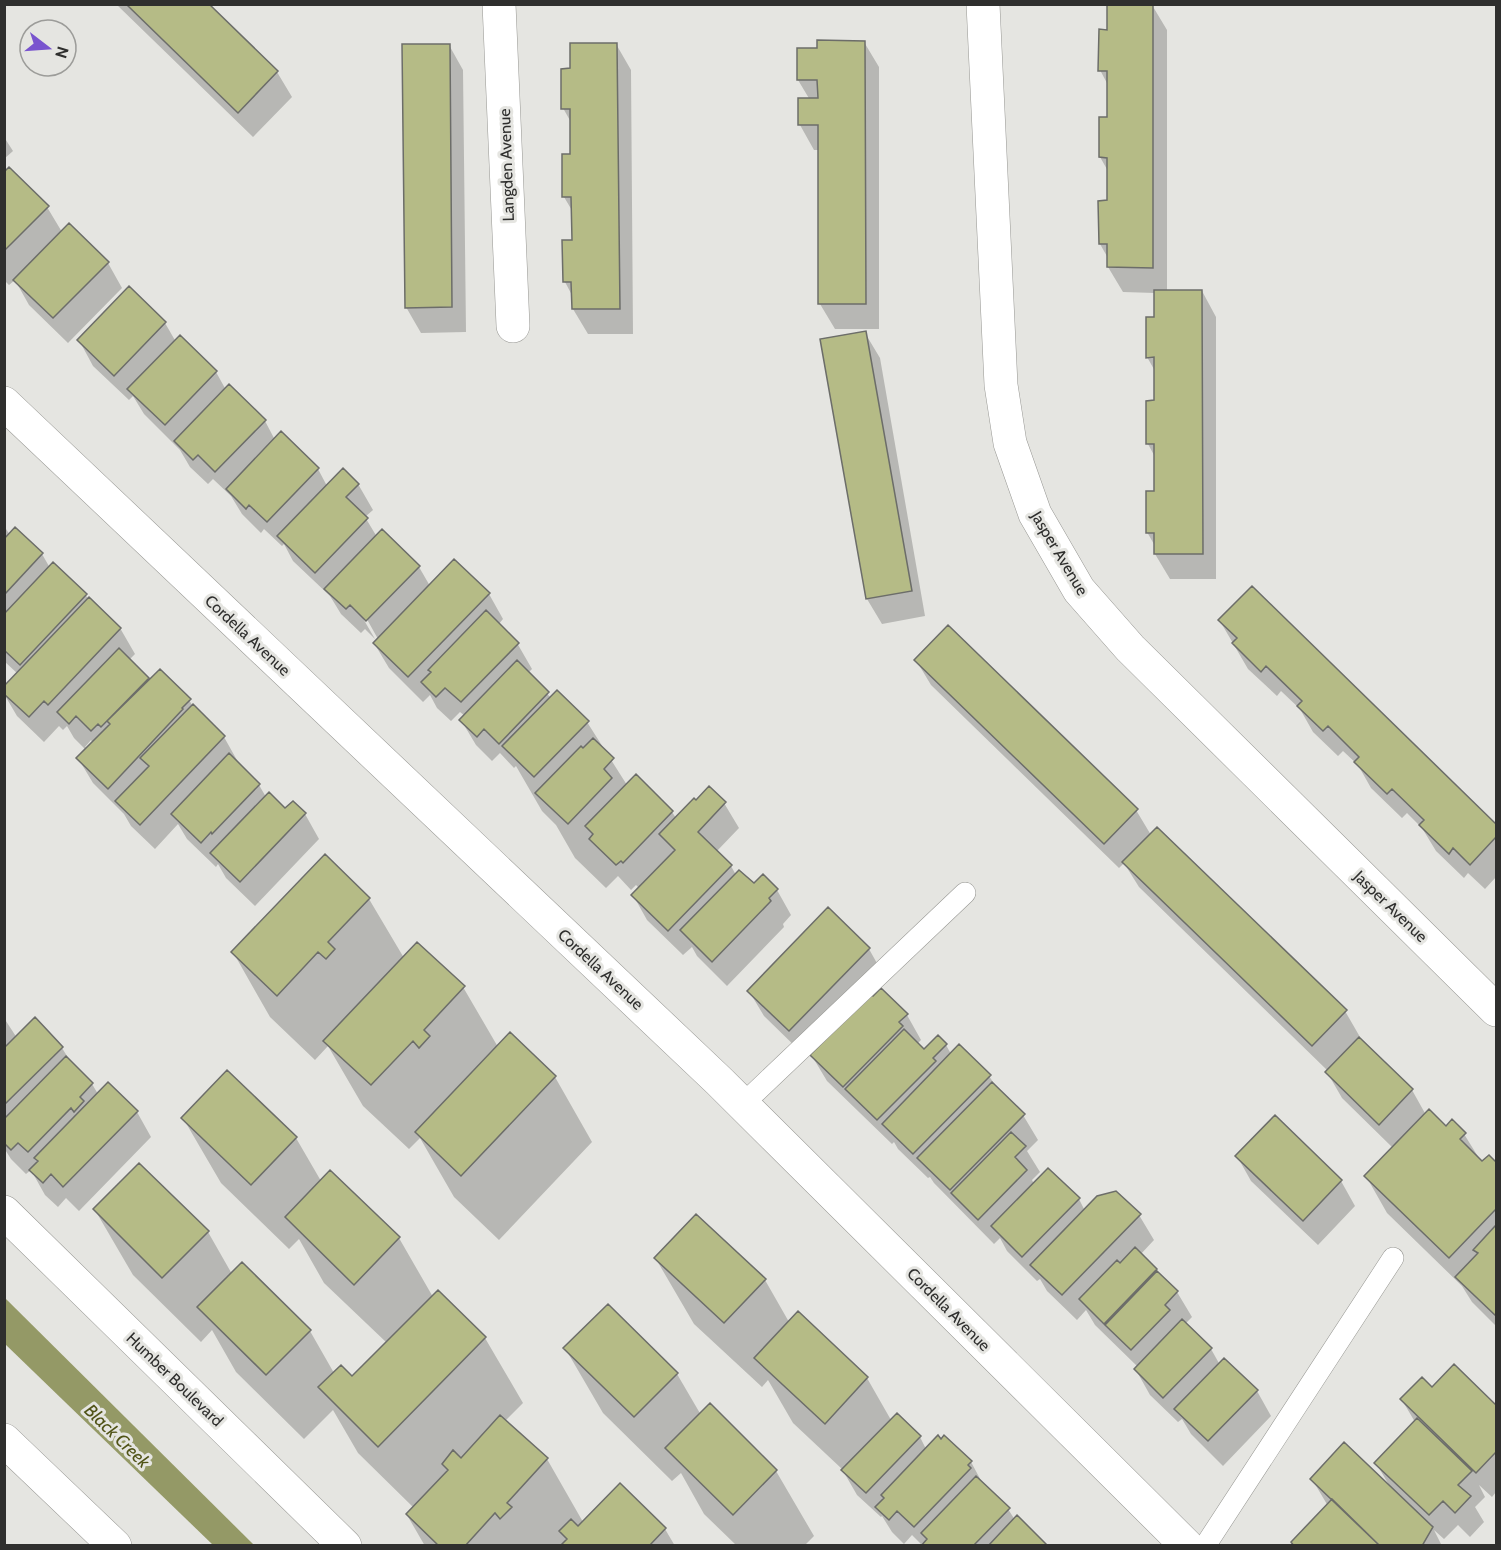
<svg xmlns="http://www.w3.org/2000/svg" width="1501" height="1550" font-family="Cabin,sans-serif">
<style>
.water{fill:#949966}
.shadow{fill:#0003;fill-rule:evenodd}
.building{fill:#b5bb86;stroke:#6c6d69;stroke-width:1.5}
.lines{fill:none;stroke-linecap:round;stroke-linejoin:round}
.service-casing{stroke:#969692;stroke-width:22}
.minor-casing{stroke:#969692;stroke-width:34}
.tertiary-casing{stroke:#969692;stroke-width:34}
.service{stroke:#fff;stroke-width:21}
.minor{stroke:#fff;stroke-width:33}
.tertiary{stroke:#fff;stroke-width:33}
.labels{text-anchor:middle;stroke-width:6;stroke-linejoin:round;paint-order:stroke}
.street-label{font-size:16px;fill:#2f2f2e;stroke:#e5e5e1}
.water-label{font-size:18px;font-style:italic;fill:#505317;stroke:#e5e5e1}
</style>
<rect width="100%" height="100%" fill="#e5e5e1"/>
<path class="water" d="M4 1297 254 1545H213L5 1344Z"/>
<path class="shadow" d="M116 4H207L277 72 292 97 253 137Z
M1152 5 1167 30V291H1202L1216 317V579H1170L1155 554V546L1147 532 1155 492V457L1148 444 1156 402 1155 371 1147 357 1155 319V293L1123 292 1108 267V258L1100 244 1108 202V171L1100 157 1109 119 1108 85 1100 70 1109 31Z
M864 42 879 67V329H835L820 304V150H814L800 125 810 100 798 80 819 49Z
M616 44 631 70 633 334H588L573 309V297L565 282 564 241H573V212L564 197 572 155V124L563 108 571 70Z
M449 45 463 70 466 332 421 333 406 307Z
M4 137 13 151 4 159Z
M4 174 47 207 62 232 108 263 122 288 68 343 29 305 15 280 9 285 4 280Z
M165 323 176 342 180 337 216 372 226 390 265 421 275 440 281 434 318 469 327 486 358 484 373 510 365 517 377 537 419 567 430 586 454 561 489 594 503 619 498 625 517 643 532 669 528 673 551 698 587 722 627 785 672 812 676 818 724 803 739 828 716 852 731 866 736 875 754 886 777 890 791 915 783 924 784 927 727 986 697 956 692 947 683 955 647 920 633 895 639 888 636 885 631 890 618 876 606 888 575 858 556 825 542 811 516 766 514 768 500 753 492 761 476 745 461 720 465 716 460 712 451 721 437 708 430 695 423 702 389 668 374 643 378 639 364 614 361 615 375 639 365 629 361 633 341 614 330 596 293 561 284 544 282 546 264 529 261 533 242 514 231 496 213 479 208 484 190 467 180 450 144 414 133 396 129 400 93 366 79 340Z
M865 333 880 358 925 616 882 624 867 599 822 341Z
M4 526 10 535 15 529 42 554 50 568 85 595 120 628 135 654 129 660 149 681 189 700 194 708 224 737 238 762 237 763 259 785 266 797 285 810 305 814 319 839 255 906 226 878 218 864 216 867 187 839 178 824 155 849 131 826 124 814 93 783 78 758 86 750 74 738 67 726 63 730 59 726 44 742 17 716 4 694 18 674 4 661ZM91 740 93 743 87 749 85 747Z
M1252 588 1496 826V877L1485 889 1468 873 1464 878 1436 851 1422 828 1407 813 1402 818 1371 788 1358 765 1343 751 1338 756 1313 732 1300 709 1281 691 1277 696 1248 669 1220 621Z
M916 660 1136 810 1151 835 1345 1011 1360 1037 1358 1038 1412 1090 1426 1115 1446 1128 1464 1134 1482 1163 1489 1157 1496 1165V1326L1472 1302 1462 1286 1387 1213 1366 1176 1393 1148 1342 1098 1327 1072 1328 1071 1139 887 1124 863 1119 868 931 685Z
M369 899 404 958 463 987 498 1047 555 1077 592 1142 499 1240 454 1197 420 1138 409 1149 363 1106 328 1046 315 1060 270 1017 233 952Z
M869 949 883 974 804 1055 764 1016 749 991Z
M907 1015 921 1040 917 1044 924 1051 938 1037 946 1045 951 1054 989 1076 997 1088 1023 1115 1038 1140 1027 1151 1040 1172 1032 1180 1034 1184 1079 1199 1085 1211 1139 1215 1154 1240 1140 1255 1177 1292 1192 1317 1185 1324 1211 1349 1220 1365 1257 1391 1271 1416 1223 1466 1191 1434 1182 1419 1178 1422 1150 1395 1136 1370 1138 1367 1095 1325 1086 1310 1077 1320 1047 1291 1040 1279 1037 1281 1007 1251 1000 1238 994 1244 934 1183 930 1177 928 1178 898 1149 894 1142 892 1144 827 1081 812 1056Z
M4 1018 17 1038 62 1048 72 1064 92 1084 98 1094 137 1112 151 1137 79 1211 66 1198 58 1207 45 1195 31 1170 26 1174 11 1159 4 1148Z
M183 1118 296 1138 321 1181 330 1172 399 1238 433 1297 438 1292 485 1338 523 1403 505 1421 547 1459 583 1522 620 1485 665 1529 675 1546H425L407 1515 414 1508 358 1453 333 1410 304 1439 236 1372 212 1330 201 1342 133 1275 95 1210 208 1232 232 1274 310 1331 334 1373 352 1378 387 1343 324 1283 299 1239 289 1249 221 1183Z
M1237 1156 1341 1181 1355 1206 1318 1245 1251 1181Z
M656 1259 765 1280 789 1322 867 1378 891 1420 920 1437 926 1449 971 1462 984 1486 1008 1509 1015 1520 1046 1546H923L912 1535 904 1544 892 1532 882 1516 881 1517 857 1495 842 1469 793 1423 768 1380 762 1387 694 1324Z
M565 1348 677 1374 701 1415 710 1406 776 1471 814 1536 804 1546H737L704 1514 681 1473 672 1481 603 1413Z
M1454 1366 1496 1407V1492L1492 1497 1479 1485 1485 1497 1475 1507 1484 1522 1470 1537 1458 1525 1444 1539 1434 1530 1442 1546H1294L1328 1506 1312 1479 1389 1485 1376 1463 1415 1422 1402 1400 1432 1389Z"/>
<path class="building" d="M126 4H209L278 71 238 113Z
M1107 4H1153V268L1107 267V244H1099L1098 201 1107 200V158L1099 157V117H1107V71H1098L1099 29 1107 30Z
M817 40 865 41 866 304H818V125H798V98H818L817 80H797V48H817Z
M570 43H617L620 309H572L571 282H563L562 240H572L571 197H562V154H570V109H561V69L570 68Z
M402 44H450L452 307 405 308Z
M9 167 49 206 4 251V172Z
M69 223 109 262 53 318 13 280Z
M129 286 166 322 114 376 77 340Z
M1154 290H1202L1203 554H1154V533H1146V491H1154V444H1146V401L1154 400V357L1146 358V317H1154Z
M866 331 912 591 866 599 820 339Z
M180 335 217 371 165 425 127 389Z
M229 384 266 420 215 472 198 455 193 460 174 441Z
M281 431 319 468 267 522 249 505 246 509 226 489Z
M343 468 359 484 346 497 368 518 315 573 277 536Z
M15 527 43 553 4 595V539Z
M382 529 420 566 366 621 350 605 346 609 324 589Z
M454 559 490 593 408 677 373 643Z
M53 562 87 594 20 665 4 650V614Z
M1252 586 1496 824V837L1470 865 1453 848 1449 854 1419 825 1424 820 1392 789 1387 794 1354 762 1359 757 1328 726 1323 731 1297 706 1302 701 1266 666 1261 672 1232 643 1237 638 1218 620Z
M89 597 121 628 48 705 44 701 29 717 4 694V686Z
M486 610 519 643 461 702 445 688 436 697 421 682 431 672 428 670Z
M948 625 1138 809 1104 844 914 660Z
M119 648 149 678 101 727 98 724 91 731 76 716 69 724 57 712Z
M517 660 549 692 499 744 484 729 477 737 459 720Z
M160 669 191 699 182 708 183 709 108 789 76 758 110 724 107 721Z
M557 690 589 721 534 777 502 746Z
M193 704 225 736 140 825 115 801 149 766 140 758Z
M593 738 614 758 604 769 612 778 568 824 535 793 581 746 583 748Z
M229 753 260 784 212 834 211 832 201 843 171 814Z
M636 774 673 811 623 863 621 861 616 865 589 839 593 834 585 826Z
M709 786 726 802 698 832 732 865 668 931 631 895 675 850 659 834 694 798 696 800Z
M269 792 285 808 293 801 306 813 240 882 210 853Z
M1157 827 1347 1010 1312 1046 1122 862Z
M325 854 370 898 328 942 335 949 326 959 318 952 277 996 231 952Z
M739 870 754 883 763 874 778 889 769 898 771 901 712 962 680 930Z
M828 907 870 948 789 1031 747 991Z
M417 942 465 986 424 1030 430 1036 419 1048 413 1041 371 1085 323 1041Z
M881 988 908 1014 899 1022 903 1026 843 1087 810 1055 870 994 873 996Z
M35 1017 63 1047 4 1105V1048Z
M904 1029 924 1049 938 1035 947 1044 933 1058 936 1061 877 1120 845 1089Z
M510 1032 556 1076 461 1176 415 1132Z
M1359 1037 1413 1089 1379 1125 1325 1072Z
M959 1044 991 1075 913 1154 882 1124Z
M66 1056 93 1083 80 1097 84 1101 74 1112 71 1108 28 1152 18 1143 11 1150 4 1143V1119Z
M227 1070 297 1137 251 1185 181 1118Z
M108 1082 138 1111 63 1187 51 1174 43 1183 29 1170 38 1161 34 1158Z
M992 1082 1025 1114 950 1190 917 1158Z
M1429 1109 1446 1126 1452 1119 1466 1133 1460 1139 1482 1161 1489 1155 1496 1162V1209L1449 1258 1364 1176Z
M1275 1115 1342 1180 1303 1221 1235 1156Z
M1011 1132 1026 1146 1015 1157 1027 1170 978 1220 951 1193Z
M139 1163 209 1231 162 1278 93 1209Z
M1048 1168 1080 1198 1022 1257 991 1226Z
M330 1170 400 1237 354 1285 285 1217Z
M1116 1191 1141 1214 1062 1295 1030 1265 1097 1196Z
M696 1214 766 1279 724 1323 654 1258Z
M1496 1225V1316L1455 1277 1478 1253 1473 1250Z
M1135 1247 1157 1269 1104 1324 1079 1299 1117 1260 1120 1263Z
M242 1262 311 1330 266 1375 197 1307Z
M1157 1271 1178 1291 1165 1305 1170 1310 1131 1350 1105 1325Z
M438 1290 486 1337 378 1447 318 1387 341 1365 352 1376Z
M608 1304 678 1373 634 1417 563 1348Z
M798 1311 868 1377 825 1424 754 1358Z
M1182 1319 1212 1348 1163 1398 1134 1369Z
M1224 1358 1258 1390 1208 1441 1174 1409Z
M1454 1364 1496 1405V1452L1476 1473 1400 1399 1422 1377 1432 1387Z
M710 1403 777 1470 733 1515 665 1448Z
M897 1413 921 1436 866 1493 841 1470Z
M500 1415 548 1458 507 1503 512 1507 500 1519 495 1513 465 1546H439L406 1514 448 1470 442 1464 453 1450 461 1458Z
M1417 1418 1472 1471 1458 1485 1471 1496 1455 1513 1443 1501 1429 1515 1374 1463Z
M938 1435 941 1439 944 1435 972 1461 968 1465 971 1468 914 1527 897 1511 889 1520 875 1507 884 1498 881 1495Z
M1344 1442 1433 1527 1422 1546H1380L1310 1479Z
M976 1476 1010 1508 973 1546H921L927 1539 921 1533Z
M620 1483 666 1528 649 1546H560L567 1539 559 1531 571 1519 578 1526Z
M1332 1499 1380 1546H1294L1291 1542Z
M1017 1515 1048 1546H988Z"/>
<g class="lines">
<g class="service-casing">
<path id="service" d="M742 1105 965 893
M1205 1546 1393 1258"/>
</g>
<g class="minor-casing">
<path id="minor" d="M499 4 513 326
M983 4 1001 385 1010 443 1035 514 1079 590 1130 648 1496 1010
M4 403 719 1081 1187 1546
M4 1440 115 1546"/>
</g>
<g class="tertiary-casing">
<path id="tertiary" d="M4 1212 345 1546"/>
</g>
<use href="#service" class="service"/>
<use href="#minor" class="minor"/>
<use href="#tertiary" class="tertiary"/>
</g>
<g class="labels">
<g class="street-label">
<text transform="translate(506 165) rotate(-92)" y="6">Langden Avenue</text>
<text transform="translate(1060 553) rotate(59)" y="6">Jasper Avenue</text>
<text transform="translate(248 635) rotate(43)" y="6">Cordella Avenue</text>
<text transform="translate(1391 906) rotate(44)" y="6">Jasper Avenue</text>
<text transform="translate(601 969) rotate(43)" y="6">Cordella Avenue</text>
<text transform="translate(949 1309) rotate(45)" y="6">Cordella Avenue</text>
<text transform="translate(175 1379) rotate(44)" y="6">Humber Boulevard</text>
</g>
<g class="water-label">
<text transform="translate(117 1436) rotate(44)" y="6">Black Creek</text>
</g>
</g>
<rect width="1501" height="1550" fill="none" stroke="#2f2f2e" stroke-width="12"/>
<g transform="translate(48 48) rotate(107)"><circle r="28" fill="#e5e5e1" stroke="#9c9c99" stroke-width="1.5"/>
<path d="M0-4.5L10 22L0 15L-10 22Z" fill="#7954ce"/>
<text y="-9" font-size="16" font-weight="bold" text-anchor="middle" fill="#2f2f2e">N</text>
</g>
</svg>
